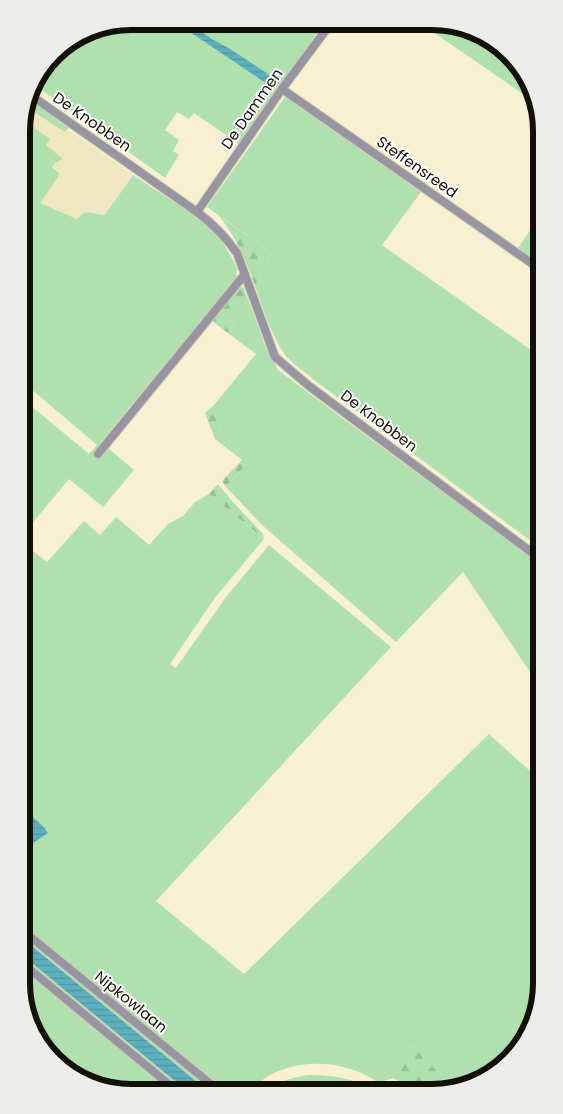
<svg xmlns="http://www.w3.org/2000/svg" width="563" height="1114" font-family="Poppins,sans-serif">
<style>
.built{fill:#efe7c0}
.green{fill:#b1e0af}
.forest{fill:url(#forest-firs)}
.water{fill:url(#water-rules)}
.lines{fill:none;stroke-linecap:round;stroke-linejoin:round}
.minor-casing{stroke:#d3ccb1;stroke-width:10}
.minor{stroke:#9895a2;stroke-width:8}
.labels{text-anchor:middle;stroke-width:4;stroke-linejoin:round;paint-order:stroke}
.street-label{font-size:15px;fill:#131006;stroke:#fff}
.rim{fill:none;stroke:#131006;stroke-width:6}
</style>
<defs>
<pattern id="forest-firs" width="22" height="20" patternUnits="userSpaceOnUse" patternTransform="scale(1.25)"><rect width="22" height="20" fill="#b1e0af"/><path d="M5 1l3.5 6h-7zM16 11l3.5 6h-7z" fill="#97bf95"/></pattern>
<pattern id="water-rules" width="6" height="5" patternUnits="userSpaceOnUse" patternTransform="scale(1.25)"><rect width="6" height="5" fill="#5cb0bd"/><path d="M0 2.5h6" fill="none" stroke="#4f96a1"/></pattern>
</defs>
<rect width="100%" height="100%" fill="#f7f0d1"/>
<path class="built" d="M27 101 133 175 105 215 85 212 77 219 40 203 23 226 22 117Z"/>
<path class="green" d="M131 21 175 22 273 88 276 87 243 58 227 47 212 39 187 22H325L239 144 194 113 189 119 177 112 165 130 179 140 173 151 179 155 165 178 32 83 58 49 89 29Z
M420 23H453L505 49 536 96V103Z
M29 96 70 127 65 131H63L25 106Z
M285 97 421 192 382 245 538 355 539 547 314 380C305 372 295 366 287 357 274 342 262 305 255 286L272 253 207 207Z
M22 119 50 139 46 145 63 159 55 163 52 167 60 174 40 203 77 219 85 212 105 215 133 175 192 214 212 230 221 240 232 258 237 269 236 278 101 442 134 470 103 507 69 479 24 533V400L89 454 97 445 24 383Z
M537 220V261L518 248Z
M248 299 265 345 278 370 345 420 539 563 540 687 463 572 396 642 262 525 226 487 251 459 220 433 213 406 256 354 228 333Z
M209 494 264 539 214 599 170 664 176 668 226 597 269 545 391 647 156 901 244 974 489 734 540 780 541 991 519 1050 467 1087H450H451L413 1046 376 1081C347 1062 308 1058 276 1072 269 1075 262 1080 256 1085 254 1086 253 1088 250 1089 245 1092 230 1090 223 1090L26 929V848L48 833 44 827 26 811 24 544 47 562 84 521 100 535 116 517 149 545 168 524 183 516 195 502Z
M27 937 213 1090 208 1091 27 942Z
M27 959 187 1091H181L27 964Z
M27 972 173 1091 116 1092 59 1066 27 1018Z
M310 1075C331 1075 352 1078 371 1088L268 1090C280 1080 295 1077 310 1075Z"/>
<path class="forest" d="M219 216 272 253 255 286C246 260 236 237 219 216Z
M242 287H243L248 299 228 333 212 321 238 288Z
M213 406 220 433 251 459 226 487 222 481 242 460 215 439 205 413Z
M218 484 232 501 263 534 264 539 209 494Z
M413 1046 451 1086 450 1087 401 1088 399 1081 392 1078 378 1083 376 1081Z"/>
<path class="water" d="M175 22H187L212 39 227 47 265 72 279 83 276 87 273 88Z
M26 811 44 827 48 833 26 848Z
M27 942 208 1091H187L27 959Z"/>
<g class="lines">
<g class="minor-casing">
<path id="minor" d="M282 89 537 267
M29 94 197 212C213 224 225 236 237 253L275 357 309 386 539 558
M197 212 282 89 331 23
M98 454 245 274
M27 934 218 1090
M27 967 177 1091"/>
</g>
<use href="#minor" class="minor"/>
</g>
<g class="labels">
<g class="street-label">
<text transform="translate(252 109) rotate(-55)" y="5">De Dammen</text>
<text transform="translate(92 122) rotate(35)" y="5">De Knobben</text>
<text transform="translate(417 167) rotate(35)" y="5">Steffensreed</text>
<text transform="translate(379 421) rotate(37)" y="5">De Knobben</text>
<text transform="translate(131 1002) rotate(39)" y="5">Nipkowlaan</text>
</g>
</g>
<path d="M0 0H563V1114H0ZM131 30H432A101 101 0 0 1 533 131V983A101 101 0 0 1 432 1084H131A101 101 0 0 1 30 983V131A101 101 0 0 1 131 30Z" fill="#ececeb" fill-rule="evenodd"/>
<path class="rim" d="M131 30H432A101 101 0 0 1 533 131V983A101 101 0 0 1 432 1084H131A101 101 0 0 1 30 983V131A101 101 0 0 1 131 30Z"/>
</svg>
